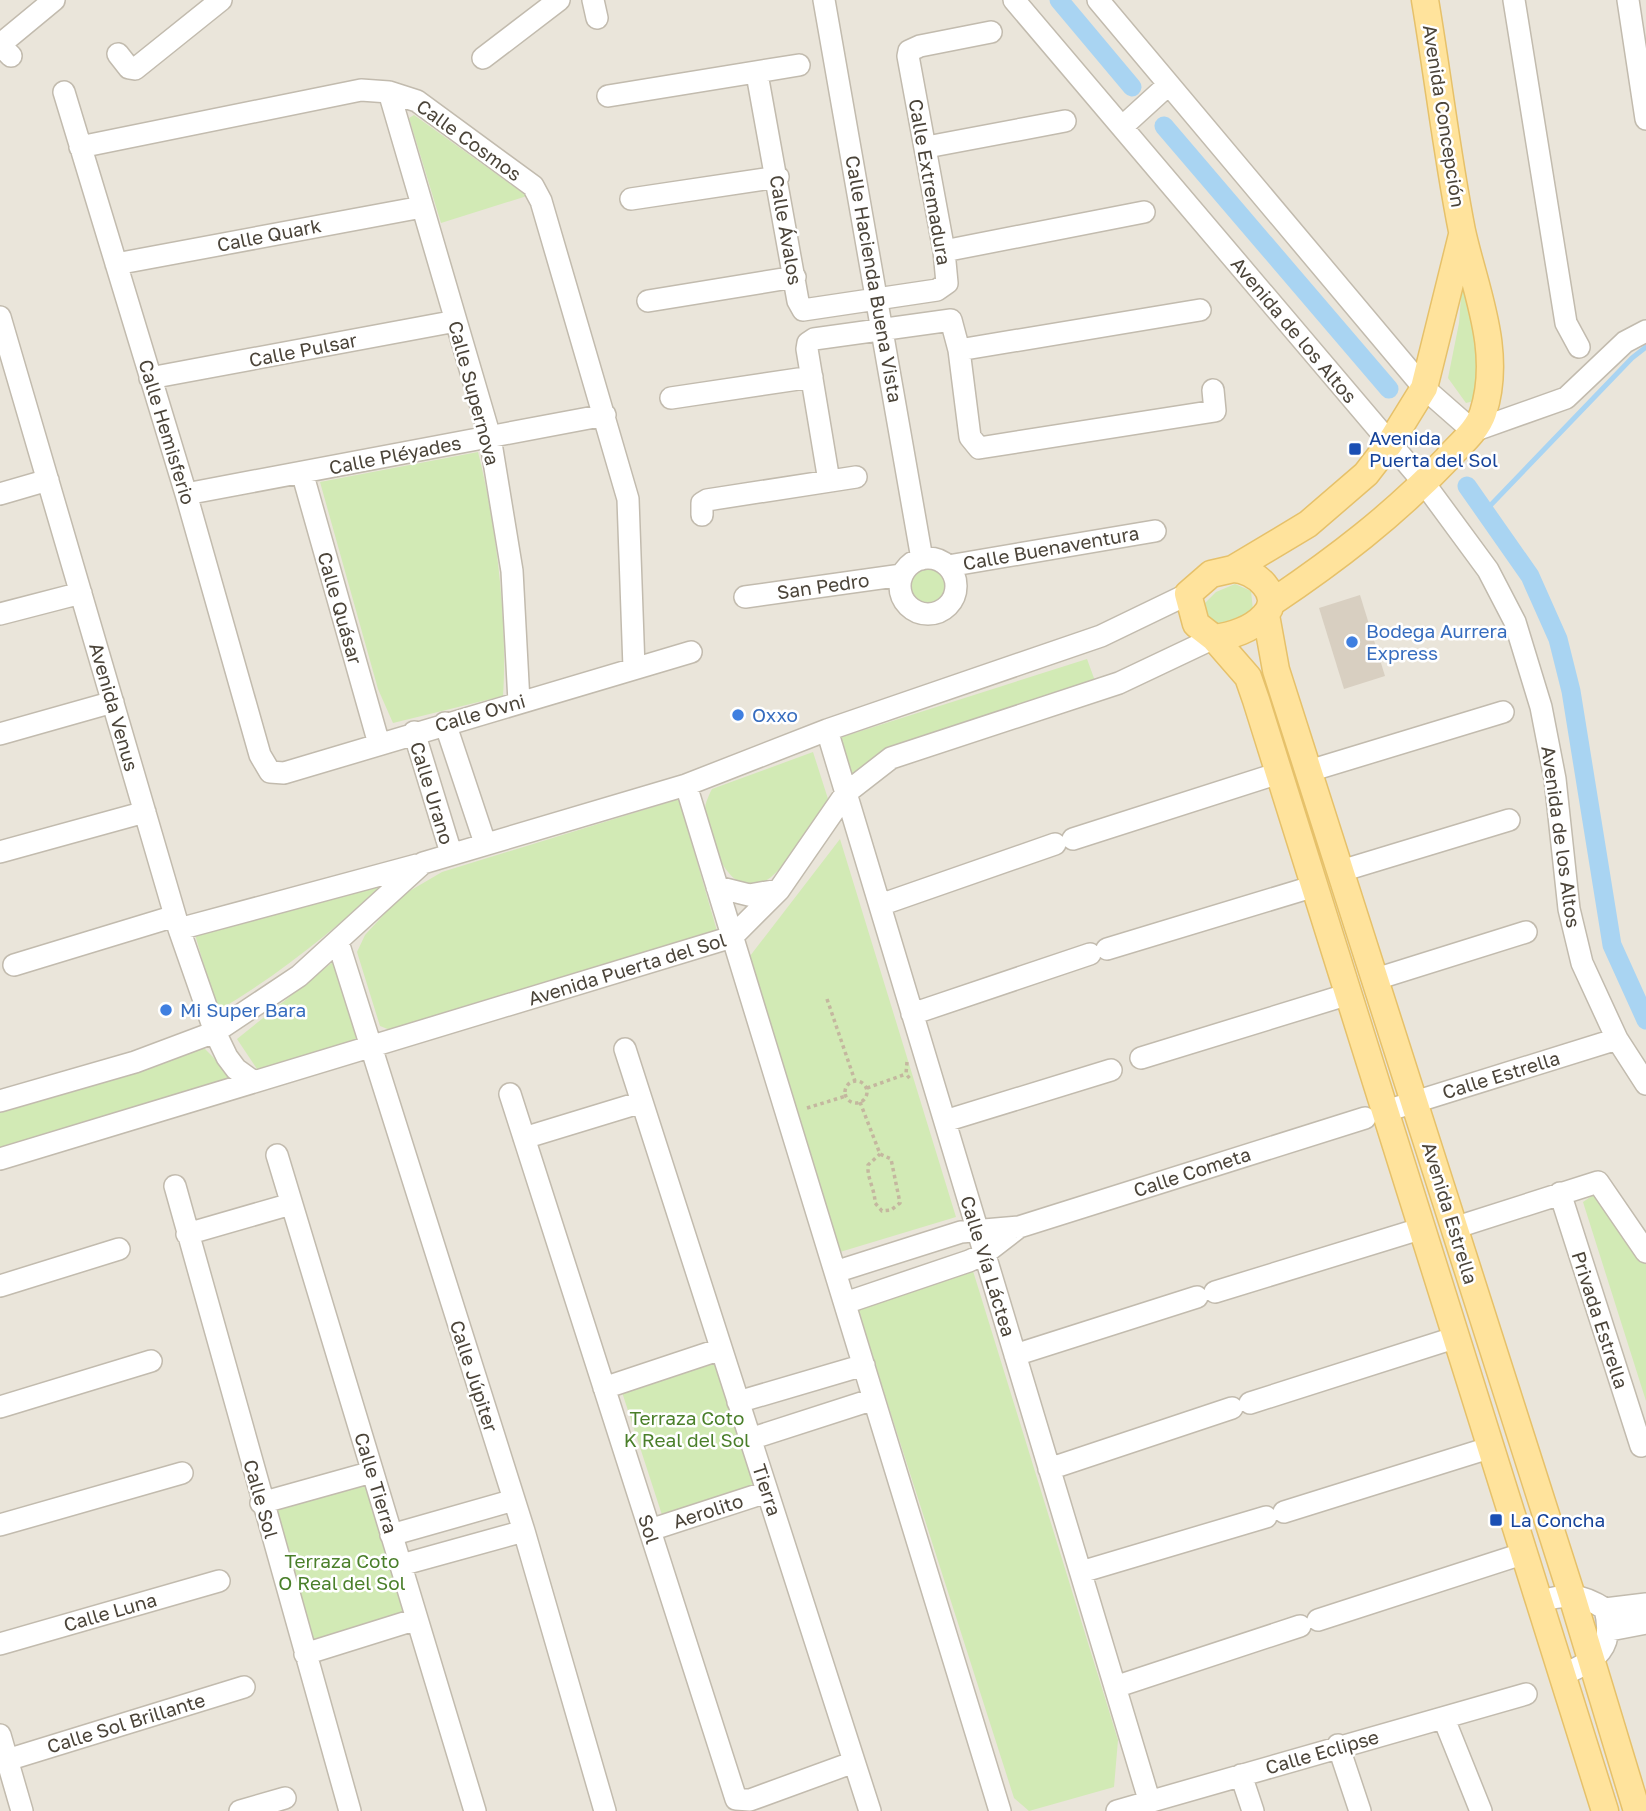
<svg xmlns="http://www.w3.org/2000/svg" width="1646" height="1811" font-family="'Golos Text',sans-serif">
<style>
.residential{fill:#eae5da}
.green{fill:#d2eab5}
.lines{fill:none;stroke-linecap:round;stroke-linejoin:round}
.stream{stroke:#a9d4f2;stroke-width:5}
.canal{stroke:#a9d4f2;stroke-width:19}
.building{fill:#d8cfc1}
.minor-casing{stroke:#c2bbae;stroke-width:24}
.major-casing{stroke:#e6c16a;stroke-width:29}
.path{stroke:#c4b79f;stroke-width:3.5;stroke-dasharray:3.5 3.5;stroke-linecap:butt}
.minor{stroke:#fff;stroke-width:21}
.major{stroke:#ffe39c;stroke-width:26}
.transit-dot{fill:#1a4fb4;stroke:#fff;stroke-width:2.5}
.shop-dot{fill:#3f7fe0;stroke:#fff;stroke-width:2.5}
.labels{text-anchor:middle;stroke-width:5;stroke-linejoin:round;paint-order:stroke}
.street-label{font-size:19px;fill:#4b4439;stroke:#fff}
.transit-label{font-size:19px;fill:#164399;stroke:#fff;text-anchor:start}
.shop-label{font-size:19px;fill:#366cbe;stroke:#fff;text-anchor:start}
.park-label{font-size:19px;fill:#4a7f2a;stroke:#fff}
</style>
<rect width="100%" height="100%" fill="#f6f3ec"/>
<path class="residential" d="M0 0H1646V1811H0Z"/>
<path class="green" d="M414 115 527 196 441 223 409 118Z
M1462 284 1470 292 1478 381 1474 401 1466 403 1448 378 1459 323Z
M478 452C496 522 508 624 503 696L393 723 378 689 320 482Z
M909 587a19 19 0 1 1 38 0a19 19 0 1 1-38 0Z
M1235 584 1251 591 1253 610 1223 632 1199 609 1216 592Z
M1087 659 1095 681 852 781 839 738Z
M813 752 829 802C814 822 781 878 759 884 725 894 708 835 705 810 705 803 709 795 712 789Z
M679 799 717 931 390 1030 380 1026 357 952 365 935 401 896 442 872Z
M840 839 956 1217 840 1252 750 956Z
M391 878C336 928 281 974 217 1011L194 931Z
M334 961 357 1041 257 1069 237 1039Z
M203 1047 235 1079 0 1149V1113Z
M1596 1193 1601 1194 1646 1264V1401L1583 1202Z
M973 1271 1118 1740 1114 1787 1029 1811 1014 1798 857 1308Z
M716 1355 759 1487 663 1518 620 1386Z
M372 1472 417 1619 305 1654 261 1503Z"/>
<g class="lines">
<path class="stream" d="M1485 511 1632 358 1646 347"/>
<path class="canal" d="M1059 0 1132 87
M1164 126 1389 389
M1467 486 1530 576 1558 639 1571 691 1612 945 1646 1020"/>
</g>
<path class="building" d="M1360 595 1385 676 1344 689 1319 608Z"/>
<g class="lines">
<g class="minor-casing">
<path id="minor" d="M593 0 597 18
M824 0 922 559
M1014 0 1424 483 1488 570 1515 622 1541 707 1555 779 1569 909 1582 963 1617 1039 1646 1084
M1098 0 1424 388 1473 431 1566 398 1625 342 1646 331
M1514 0 1566 323 1579 347
M1628 0 1646 119
M118 54 129 68 135 69 221 0
M11 56 2 47V43L54 0
M483 58 559 0
M757 74 798 301 803 310 937 290 947 283 944 251 908 56 909 51 920 46 991 32
M64 92 186 494 260 755 270 772 284 773 691 652
M389 92 490 437 512 571 519 702
M608 96 799 65
M1122 127 1168 85
M80 147 361 90 389 92 417 101 533 186 541 201 628 499 634 668
M927 147 1065 121
M631 199 778 177
M944 251 1144 212
M116 264 422 207
M648 301 795 277
M0 317 179 929 215 1032 227 1057 236 1069 254 1082
M959 350 1200 310
M150 378 456 321
M671 398 812 377
M302 472 379 744
M829 481 807 349 808 343 814 339 951 320 959 350 970 437 979 448 1215 411 1213 390
M0 494 48 480
M186 494 605 415
M702 515V503L707 500 856 477
M900 586a28 28 0 1 1 56 0a28 28 0 1 1-56 0Z
M948 566 1155 531
M745 597 902 575
M0 614 81 593
M445 723 485 843
M827 730 1150 1803
M414 732 451 853
M0 734 113 702
M1309 771 1503 712
M686 785 1000 1811
M1073 839 1279 773
M0 852 145 812
M1341 871 1509 820
M717 887 749 895 779 890
M880 905 1055 844
M179 929 417 865
M338 942 524 1531 605 1811
M1107 949 1315 886
M14 965 175 916
M1376 979 1526 932
M912 1014 1090 954
M625 1049 870 1811
M1141 1058 1349 994
M510 1094 736 1799 750 1800 854 1762
M0 1101 135 1062 215 1032 299 976 423 863 686 785 827 730 1101 636 1188 594
M1386 1111 1617 1039
M945 1121 1111 1070
M524 1138 642 1102
M277 1155 475 1811
M0 1159 732 937 779 890 846 793 891 758 1119 683 1214 638
M175 1186 350 1811
M1560 1193 1641 1446
M1454 1228 1598 1182 1646 1252
M187 1234 291 1204
M835 1272 961 1232 1019 1227 1365 1118
M0 1286 119 1249
M1215 1292 1423 1228
M845 1303 969 1261 984 1254 1019 1227
M1015 1355 1197 1297
M604 1388 721 1349
M738 1402 864 1365
M1250 1403 1457 1337
M0 1407 151 1361
M750 1439 874 1399
M1049 1469 1232 1408
M261 1503 372 1472
M1284 1512 1492 1447
M0 1525 182 1473
M650 1530 767 1492
M391 1535 514 1500
M401 1565 524 1531
M1081 1572 1266 1517
M1540 1601C1567 1594 1581 1593 1605 1609 1615 1649 1597 1659 1563 1675
M1605 1609 1646 1604
M1318 1620 1525 1553
M1610 1630 1646 1623
M0 1644 219 1581
M305 1654 417 1619
M1115 1687 1300 1626
M1444 1719 1481 1811
M0 1735 22 1811
M1338 1745 1360 1811
M0 1757 7 1760 244 1687
M1241 1775 1253 1811
M240 1811 285 1798
M1117 1811 1526 1694"/>
</g>
<g class="major-casing">
<path id="major" d="M1233 569 1308 524 1366 474 1390 443 1424 388 1462 235
M1233 569C1254 569 1285 595 1264 616 1252 629 1232 636 1214 638L1196 624 1188 594 1211 574Z
M1271 603C1335 560 1394 515 1447 459 1459 445 1477 431 1483 413 1503 351 1475 290 1462 231 1447 155 1438 77 1425 0
M1266 615 1276 670 1571 1593 1637 1811
M1214 638 1248 677 1256 700 1605 1811"/>
</g>
<path class="path" d="M827 999 855 1081
M907 1062 906 1074 911 1080
M845 1092a11 11 0 1 1 22 0a11 11 0 1 1-22 0Z
M867 1088 906 1074
M860 1102 880 1154 891 1159 900 1203 891 1210 882 1211 875 1203C875 1189 867 1179 868 1165L880 1154
M807 1108 846 1096"/>
<use href="#minor" class="minor"/>
<use href="#major" class="major"/>
</g>
<g class="transit-dot">
<rect x="1348" y="442" width="14" height="14" rx="3.5"/>
<rect x="1489" y="1513" width="14" height="14" rx="3.5"/>
</g>
<g class="shop-dot">
<circle cx="1352" cy="642" r="7"/>
<circle cx="738" cy="715" r="7"/>
<circle cx="166" cy="1010" r="7"/>
</g>
<g class="labels">
<g class="street-label">
<text transform="translate(1444 116) rotate(81)" y="7">Avenida Concepción</text>
<text transform="translate(469 140) rotate(36)" y="7">Calle Cosmos</text>
<text transform="translate(930 182) rotate(80)" y="7">Calle Extremadura</text>
<text transform="translate(786 230) rotate(80)" y="7">Calle Ávalos</text>
<text transform="translate(269 235) rotate(-11)" y="7">Calle Quark</text>
<text transform="translate(874 279) rotate(80)" y="7">Calle Hacienda Buena Vista</text>
<text transform="translate(1294 330) rotate(50)" y="7">Avenida de los Altos</text>
<text transform="translate(303 350) rotate(-11)" y="7">Calle Pulsar</text>
<text transform="translate(474 393) rotate(75)" y="7">Calle Supernova</text>
<text transform="translate(167 432) rotate(73)" y="7">Calle Hemisferio</text>
<text transform="translate(395 455) rotate(-11)" y="7">Calle Pléyades</text>
<text transform="translate(1051 548) rotate(-10)" y="7">Calle Buenaventura</text>
<text transform="translate(823 586) rotate(-8)" y="7">San Pedro</text>
<text transform="translate(340 608) rotate(74)" y="7">Calle Quásar</text>
<text transform="translate(114 707) rotate(74)" y="7">Avenida Venus</text>
<text transform="translate(480 713) rotate(-16)" y="7">Calle Ovni</text>
<text transform="translate(432 793) rotate(73)" y="7">Calle Urano</text>
<text transform="translate(1561 837) rotate(82)" y="7">Avenida de los Altos</text>
<text transform="translate(627 969) rotate(-17)" y="7">Avenida Puerta del Sol</text>
<text transform="translate(1501 1075) rotate(-17)" y="7">Calle Estrella</text>
<text transform="translate(1192 1172) rotate(-18)" y="7">Calle Cometa</text>
<text transform="translate(1450 1213) rotate(73)" y="7">Avenida Estrella</text>
<text transform="translate(988 1266) rotate(73)" y="7">Calle Vía Láctea</text>
<text transform="translate(1600 1320) rotate(72)" y="7">Privada Estrella</text>
<text transform="translate(474 1376) rotate(72)" y="7">Calle Júpiter</text>
<text transform="translate(376 1483) rotate(73)" y="7">Calle Tierra</text>
<text transform="translate(767 1490) rotate(72)" y="7">Tierra</text>
<text transform="translate(261 1499) rotate(74)" y="7">Calle Sol</text>
<text transform="translate(708 1511) rotate(-18)" y="7">Aerolito</text>
<text transform="translate(649 1529) rotate(72)" y="7">Sol</text>
<text transform="translate(110 1612) rotate(-16)" y="7">Calle Luna</text>
<text transform="translate(126 1723) rotate(-17)" y="7">Calle Sol Brillante</text>
<text transform="translate(1322 1752) rotate(-16)" y="7">Calle Eclipse</text>
</g>
<g class="transit-label">
<text x="1369" y="445">Avenida<tspan x="1369" dy="22">Puerta del Sol</tspan></text>
<text x="1510" y="1527">La Concha</text>
</g>
<g class="shop-label">
<text x="1366" y="638">Bodega Aurrera<tspan x="1366" dy="22">Express</tspan></text>
<text x="752" y="722">Oxxo</text>
<text x="180" y="1017">Mi Super Bara</text>
</g>
<g class="park-label">
<text x="687" y="1425">Terraza Coto<tspan x="687" dy="22">K Real del Sol</tspan></text>
<text x="342" y="1568">Terraza Coto<tspan x="342" dy="22">O Real del Sol</tspan></text>
</g>
</g>
</svg>
